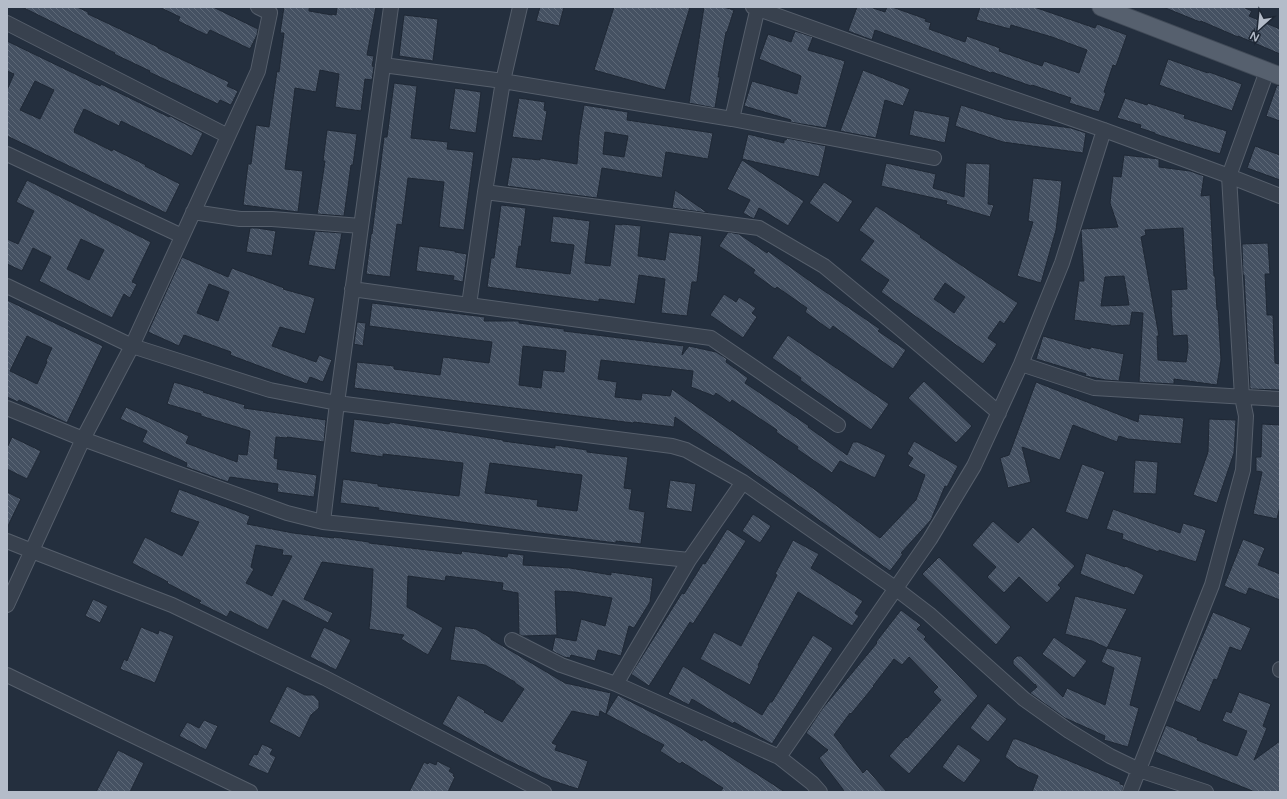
<svg xmlns="http://www.w3.org/2000/svg" width="1287" height="799" font-family="'Varela Round',sans-serif">
<style>
.building{fill:url(#building-back-hatch);stroke:#1f2835;fill-rule:evenodd}
.lines{fill:none;stroke-linecap:round;stroke-linejoin:round}
.minor-casing{stroke:#565f6c;stroke-width:16}
.major-casing{stroke:#414a57;stroke-width:19}
.minor{stroke:#38414e;stroke-width:14}
.major{stroke:#56606e;stroke-width:17}
</style>
<defs>
<pattern id="building-back-hatch" width="6" height="6" patternUnits="userSpaceOnUse"><rect width="6" height="6" fill="#455162"/><path d="M-1 5l2 2M0 0l6 6M5-1l2 2" fill="none" stroke="#5d6877"/></pattern>
</defs>
<rect width="100%" height="100%" fill="#242f3e"/>
<path class="building" d="M22 7H77L88 12V14L158 47V48L229 82 227 86 238 91 231 105 220 100 218 104 149 72 150 71 114 54 115 53Z
M159 7H213L258 29 257 35 250 49 210 30 207 35 178 21 180 17Z
M284 7H309V11L332 15V14L336 15 337 7H376L367 55 374 56 372 66 374 67 372 80 365 79 361 111 335 107 339 74 320 70 316 92 295 88 285 169 303 171 298 212 243 205 248 164H251L256 125 269 127 277 71 279 72 284 33H280Z
M540 7H564L559 26 536 21Z
M614 7H690L665 90 594 70Z
M704 7H723L734 10 727 32H726L718 77H720L715 108 689 103Z
M857 7H870L885 12 887 7H892L926 19 925 21 931 23 929 29 965 42 967 36 1000 48 999 51 1042 66 1044 61 1079 73 1087 50 1052 37 1011 25 1010 29 976 20 980 7H1034L1095 28 1097 24 1127 35 1116 66 1113 65 1104 92 1106 93 1099 112 1069 103 1071 98 1032 85 1031 86 992 72 991 73 875 30 872 40 848 31Z
M1163 7H1243L1252 11 1249 16 1280 29V54L1238 36V37L1201 21 1200 22Z
M404 15 438 19 433 61 399 56Z
M795 31 813 37 808 50 845 61 826 128 790 122 791 120 744 106 752 81 797 94 801 76 759 59 768 34 791 42Z
M7 41 100 86 101 84 169 117 170 116 203 133 192 156 121 121 119 126 84 109 74 130 75 131 74 132 112 151 113 149 146 165 145 166 180 184 166 213 7 136V90L14 74 7 71ZM35 81 54 90 40 119 20 110Z
M1168 59 1208 73 1209 72 1242 84 1232 111 1159 85Z
M863 70 910 89 903 106 885 100 876 138 840 131Z
M394 83 417 86 411 138 448 142 447 149 474 152 464 230 439 227 444 182 408 178 402 225 397 224 390 277 366 274 371 234H372L384 137H387Z
M1277 85 1280 86V121L1266 116Z
M455 88 481 92 476 133 449 129Z
M519 98 545 102 544 110 547 111 542 141 512 137Z
M1125 98 1147 105 1148 103 1185 115 1184 118 1227 131 1220 154 1155 134V133L1140 128 1141 125 1117 118Z
M584 105 628 112 627 120 713 133 708 159 666 152 662 178 602 168 597 198 507 186 512 157 540 160V158L577 164 579 136ZM605 132 628 136 624 157 603 154Z
M961 105 1006 119 1071 128 1086 133 1083 153 1003 142 955 126Z
M914 110 950 117 945 143 909 135Z
M327 130 357 134 353 165H351L344 216 317 214 325 161H323Z
M748 134 784 143V140H786L787 138 826 146 819 177 742 159Z
M1255 146 1280 155V180L1247 168Z
M1124 155 1159 159V167L1190 171 1204 176 1201 196 1210 195 1214 276H1215L1217 310H1218L1221 360 1217 385 1174 379V384L1139 382 1143 313 1132 312 1130 325 1111 326V325L1074 320 1079 281H1084L1081 230 1082 229 1118 227 1110 203 1113 176 1121 177ZM1183 228 1187 289 1171 290 1172 307H1171L1173 336 1187 335 1188 348 1186 362 1158 360 1157 336H1159L1141 237 1146 235 1145 230ZM1124 276 1129 305 1101 306 1105 277Z
M742 160 804 201 788 226 759 208 754 219 743 213 750 200 727 189Z
M886 163 936 174 933 188 964 197 966 163 990 164 988 204 994 205 990 217 946 204 947 201 881 186Z
M1033 178 1062 181 1056 230 1041 283 1017 276 1033 222 1028 221Z
M27 180 151 242 132 282 137 284 130 298 124 294 112 318 39 281 51 257 33 248 22 271 7 264V239L18 244 34 211 16 202ZM81 239 104 250 89 280 67 269Z
M824 182 853 201 838 223 809 203Z
M675 190 708 213 672 208Z
M501 205 526 208 521 247 519 246 516 267 570 274 574 245 550 242 553 216 590 221 585 263 610 266 615 224 622 225V224L641 226 638 256 665 260 669 232 702 236 697 282H692L687 316 661 313 665 279 639 275 635 304 599 299V302L487 287 491 258H494Z
M876 206 921 236 920 237 949 257 1018 303 1004 324 1000 321 988 338 997 344 983 364 881 292 889 280 860 260 874 241 859 230ZM945 283 965 297 954 313 934 299Z
M250 228H257L276 231 272 256 246 252Z
M315 231 342 233 335 270 308 265Z
M728 232 739 234 767 253 768 251 814 284 880 329 878 331 906 350 893 369 833 326 830 330 805 312 807 308 777 287 775 289 753 273 755 270 719 246Z
M1268 243 1270 274H1265L1267 315H1273L1275 363 1280 364V390L1250 389 1244 275H1243L1242 244Z
M419 246 455 251V252L467 254 463 282 453 280 454 276 416 271Z
M182 257 228 277 232 268 284 288 283 289 315 298 305 334 280 327 272 346 316 362 319 355 332 360 323 382 310 377 307 384 230 355 231 352 184 335 179 346 148 332ZM209 284 229 292 218 321 197 313Z
M724 294 736 302 739 297 756 308 752 313 757 317 743 338 710 315Z
M7 300 103 346 67 423 19 400 18 402 7 397ZM27 336 52 348 46 361 47 362 37 384 10 371Z
M372 303 485 317 484 321H519V323L564 329V331L684 346 682 355 689 346 716 352 727 359 726 362 748 378 745 383 784 409 809 426 808 427 847 455 853 442H858L886 455 875 478 840 461 832 473 797 449 798 447 776 432 777 430 732 400 730 403 716 393 714 396 691 387 693 371 601 360 598 379 617 382 615 397 641 400 642 393 670 396 672 389 817 491 880 538 916 500 925 475 908 466 913 458 907 454 914 441 958 466 947 487 945 486 931 520 901 553 903 554 890 571 675 417 674 427 634 422 633 423 354 388 357 362 394 366V369L440 375 443 357 489 363 492 342 369 326ZM523 346 566 351 564 372 543 370 541 388 519 385Z
M357 322 366 323 363 346 354 344Z
M788 335 889 404 871 430 800 380 801 378 772 358Z
M1043 336 1090 349 1091 347 1124 354 1119 381 1106 380 1085 376 1086 374 1036 359Z
M924 381 972 426 956 443 908 398Z
M174 382 204 391 203 392 245 405 244 408 326 420 324 442 287 437V438L276 437 274 458 278 459 277 469 317 475 314 497 277 492 278 484 230 477 228 482 186 467 187 463 142 442 147 431 120 419 126 407 189 436 186 443 237 462 238 454 247 455 250 431 201 416V414L167 404Z
M1036 382 1138 422 1139 414 1184 418 1181 444 1128 439 1119 436 1117 442 1073 425 1060 460 1022 447 1031 482 1008 488 1000 458 1009 455Z
M354 419 389 424 390 422 503 440V441L555 448V445L587 450V452L628 457 624 488 632 489 629 509 645 512 641 544 616 541V543L539 533 378 510 379 508 340 503 343 479 378 484V486L459 496 463 463 383 454V457L350 452ZM490 463 582 475 577 511 537 506 538 500 485 493Z
M1209 419 1236 420 1234 453 1217 503 1193 495 1208 452Z
M1262 424 1280 425V506L1277 519 1253 514 1262 472 1256 471V457H1261Z
M12 437 41 451 27 479 7 469V448Z
M1135 460 1158 462 1156 494 1133 493Z
M1082 464 1105 472 1088 520 1065 512Z
M670 480 696 484 692 512 666 508Z
M179 489 250 516 247 524 293 533 334 538V537L369 542V543L461 554 462 551 507 557 508 553 524 555 523 565 570 568 611 575V572L653 578 650 602 634 628 629 626 621 656 598 650 595 661 571 655 570 658 564 657 552 651 555 637 576 641 581 619 605 626 612 598 575 592 555 591 557 635 522 636 519 634 518 593 502 590 503 583 446 576 445 581 408 576 407 607 443 628 428 655 401 639 404 635 369 629 371 610 373 569 322 562 304 599 333 613 328 623 283 600 268 630 230 611 227 617 199 603 201 601 167 583 168 582 132 563 145 537 182 556 199 522 170 512ZM256 545 283 550 282 555 292 556 272 596 246 583 254 569 251 567Z
M7 492 21 499 7 528Z
M1113 509 1180 533 1183 523 1206 530 1196 562 1159 550V552L1122 539 1123 534 1106 529Z
M753 514 771 526 760 543 742 531Z
M993 521 1018 543 1033 527 1075 566 1058 585 1061 588 1047 603 1019 577 1004 593 987 577 996 567 972 545Z
M727 529 746 541 693 624 690 622 649 686 631 674 682 593 684 594 703 563 705 564Z
M1243 539 1265 548 1258 565 1280 574V600L1249 588 1246 595 1224 586Z
M793 540 819 554 811 568 863 601 855 613 859 616 852 626 798 592 758 665 759 666 750 685 700 659 714 632 741 646 777 575 775 574Z
M1086 553 1125 567 1126 566 1144 575 1134 595 1080 574Z
M939 557 1011 627 996 645 922 574Z
M1075 596 1127 609 1107 648 1092 641 1065 634Z
M93 599 108 606 100 623 85 616Z
M901 610 921 625 917 629 926 637 924 639 978 696 909 774 889 756 906 737 907 738 941 700 933 692 938 687 909 657 902 665 894 659 873 686H874L851 714 850 713 834 735 863 773 867 769 887 792H845L819 758 828 750 806 733 822 709 877 643 876 642Z
M1213 612 1251 628 1241 651 1230 647 1217 680 1214 679 1200 712 1175 701Z
M455 626 476 629 491 638V639L565 683 611 693 606 714 600 711 599 717 572 711 552 743 557 745 555 750 588 761 578 789 544 778 505 759 442 724 458 695 485 711 484 712 502 722 524 689 515 683V682L485 665 450 660Z
M141 627 158 634 159 630 174 636 155 683 120 669 124 659 127 661Z
M324 627 351 640 336 670 310 657Z
M813 635 833 648 772 744 734 722 733 724 692 699 689 705 668 694 683 666 762 715 770 702H772Z
M1054 637 1087 661 1074 678 1042 654Z
M1107 648 1142 657 1130 705 1139 708 1128 747 1104 740 1105 736 1065 718 1030 693 1037 687 1035 684V685L1013 664V660L1017 656H1021L1063 697 1067 688 1105 705 1114 668 1101 662Z
M287 686 305 695H314L319 701V708L311 715 300 738 269 722Z
M1239 692 1271 704 1263 726 1267 728 1254 760 1280 741V792H1255L1155 752 1166 725 1198 738 1197 740 1237 756 1247 731 1222 721 1226 711 1231 713Z
M618 695 676 725 702 741 703 739 785 792H720L723 788 682 762 680 764 660 751 664 745 606 714Z
M988 703 1007 719 988 742 970 728Z
M204 720 218 726 206 750 179 736 187 722 199 728Z
M1013 739H1017L1120 782V784L1124 785 1122 792H1032L1038 776 1018 767 1005 757Z
M262 744 273 749 270 754 276 757 268 774 248 765 254 754 257 755Z
M958 744 981 760 964 783 942 767Z
M118 750 144 763 130 792H96Z
M437 761 451 768 449 771 454 774 453 776 455 777 448 792H409L424 762 428 764 429 762 436 765Z"/>
<g class="lines">
<g class="minor-casing">
<path id="minor" d="M753 7 930 70 1104 130 1229 176 1280 196
M7 23 228 136
M383 65 503 81 732 119 934 158
M732 119 758 7
M7 154 182 236
M485 192 759 228 824 266 897 326 999 413
M193 212 240 219H272L361 226
M7 286 132 346 270 390 337 403 672 446 686 450 743 482 895 588 929 614 1024 699 1069 731 1110 756 1139 770 1206 792
M352 289 711 338 838 425
M469 305 485 192 503 81 520 7
M1021 364 1094 388 1280 399
M7 408 83 439 287 513 323 522 689 560
M323 522 337 403 391 7
M7 541 32 551 172 605 325 678 544 792
M7 605 83 439 132 346 258 71 270 13 258 7
M512 640 561 665 616 684 779 757 812 783 820 792
M1280 670V669
M7 675 250 792
M616 684 689 560 743 482
M779 757 930 539 974 466 1021 364 1062 263 1104 130
M1130 792 1212 585 1243 470 1246 416 1242 397 1229 176 1267 71"/>
</g>
<g class="major-casing">
<path id="major" d="M1101 7 1280 76"/>
</g>
<use href="#minor" class="minor"/>
<use href="#major" class="major"/>
</g>
<rect width="1287" height="799" fill="none" stroke="#b4bcc9" stroke-width="16"/>
<g transform="translate(1259 28) rotate(207)" stroke="#1d2633" stroke-width="3" paint-order="stroke">
<path d="M0-3L7 15L0 10L-7 15Z" fill="#b4bcc9"/>
<text y="-6" font-size="11" font-weight="bold" text-anchor="middle" fill="#b4bcc9">N</text>
</g>
</svg>
